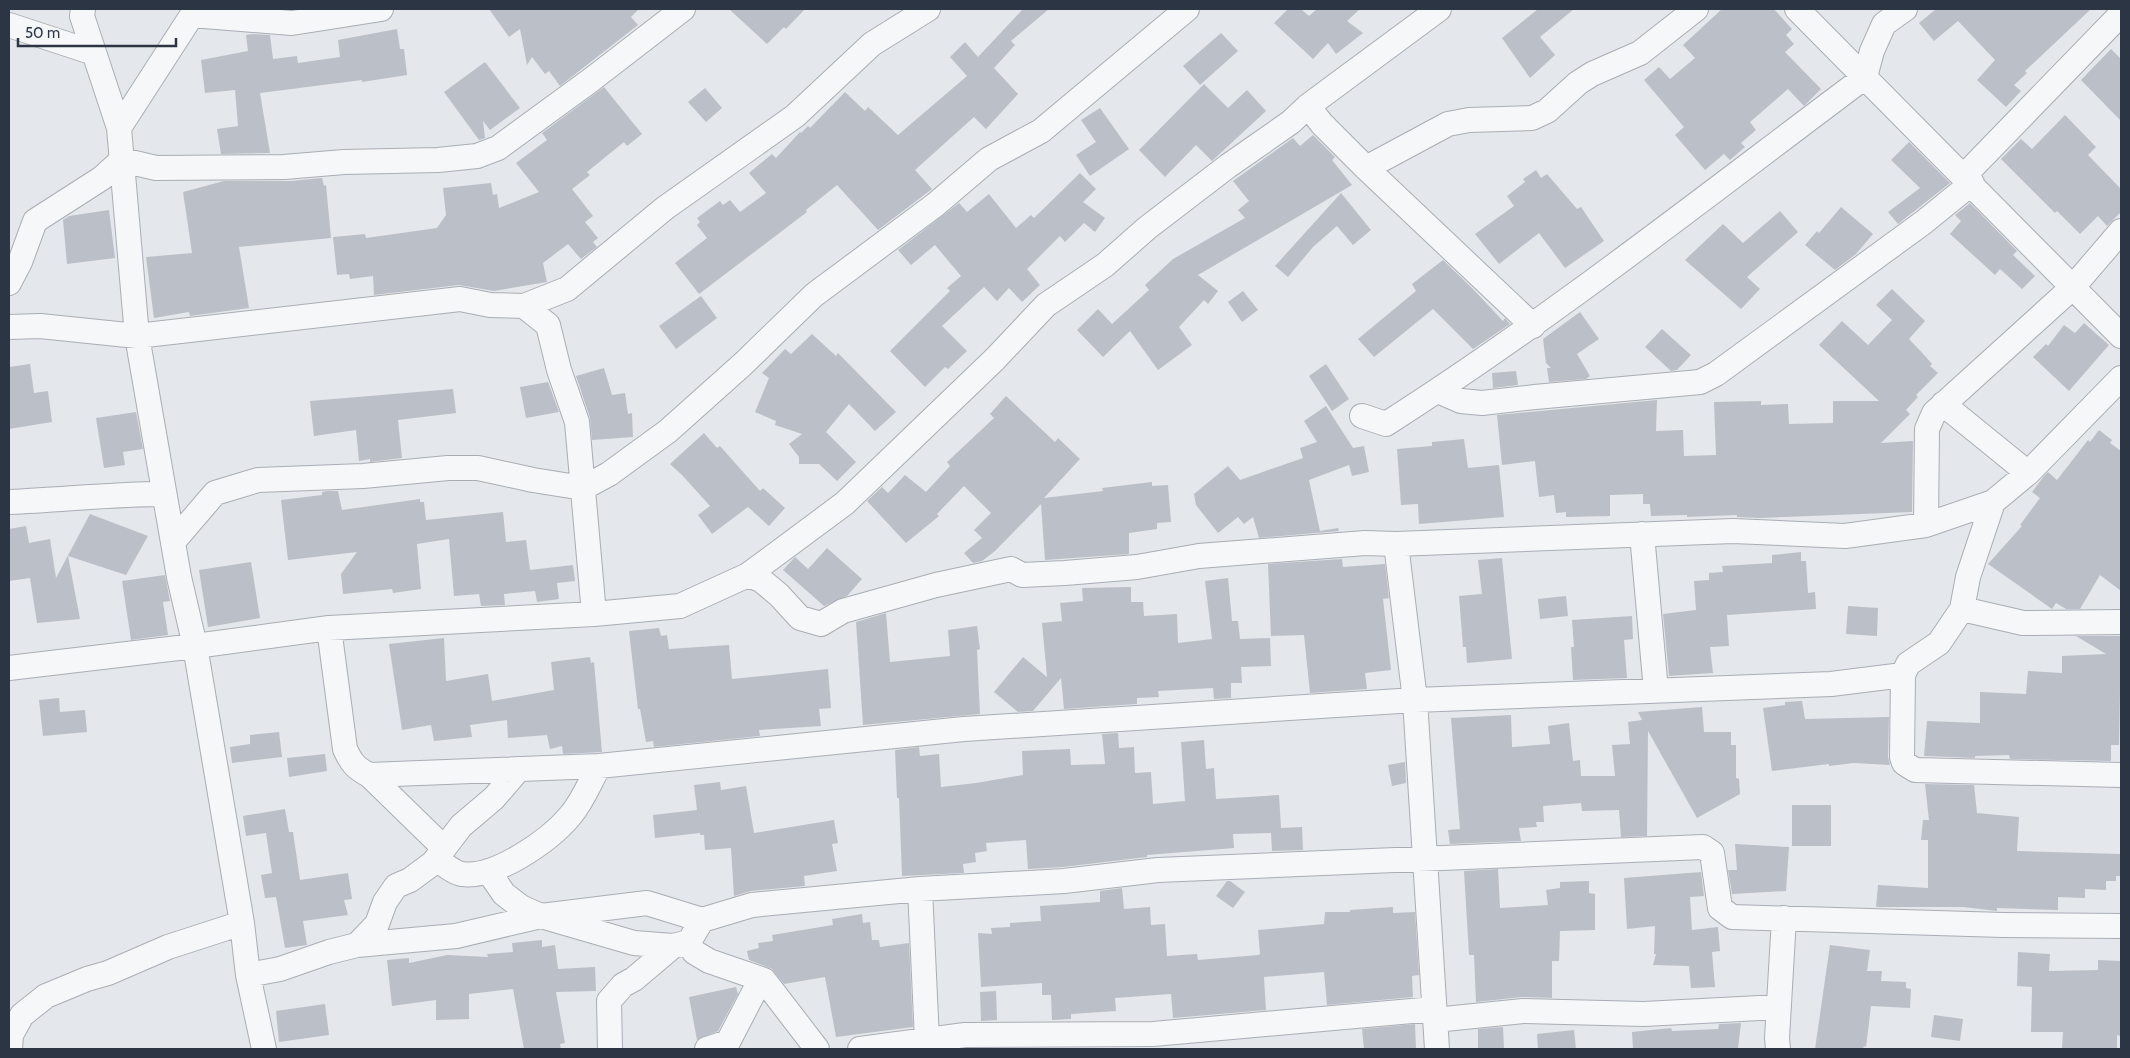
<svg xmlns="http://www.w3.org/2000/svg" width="2130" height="1058" font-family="Cabin,sans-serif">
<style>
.building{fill:#bbc0c8}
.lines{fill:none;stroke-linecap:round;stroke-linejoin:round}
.street-casing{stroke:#a9aeb5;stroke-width:26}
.street{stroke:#f6f7f9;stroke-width:24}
</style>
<rect width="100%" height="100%" fill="#e4e7eb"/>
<path class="building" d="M489 9H639L631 17 638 25 560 86 549 71 545 74 532 57 527 65 520 29 509 37Z
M729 9H805L786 29 784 27 767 44Z
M1023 9H1049L1011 41 1015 45 994 68 1018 94 986 129 974 117 915 170 932 189 878 230 837 185 806 210 807 212 699 294 675 263 707 238 697 225 700 222 697 218 720 201 723 205 730 200 740 212 766 193 749 173 772 154 776 158 800 132 801 133 808 126 810 128 845 92 865 111 868 107 898 135 967 76 950 57 965 42 978 57Z
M1288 9H1301L1309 16 1317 9H1360L1347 21 1363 33 1336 54 1328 43 1313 59 1274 23Z
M1538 9H1574L1540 37 1555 55 1530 78 1502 38Z
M1722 9H1774L1792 29 1786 35 1794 44 1785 52 1821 89 1804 106 1788 89 1750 122 1756 130 1741 143 1745 147 1730 160 1724 154 1705 170 1675 135 1684 127 1644 80 1659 67 1670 79 1695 58 1683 45Z
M1936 9H2091L2025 71 2027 73 2014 85 2021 91 2006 107 1977 80 1995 60 1958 21 1934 41 1919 23Z
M397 29 400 49H404L407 75 362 82V80L260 93 270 153 221 154 217 129 238 126 235 90 205 93 201 60 248 51 246 35 253 34 270 35 273 59 297 56 298 63 340 57 338 40Z
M1221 33 1238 51 1200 85 1183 66Z
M2111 49 2121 59V121L2081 80Z
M485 62 520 108 490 130 483 121 485 138 479 140 444 92Z
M1204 84 1228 108 1247 90 1266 111 1212 161 1196 145 1165 177 1139 150Z
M604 87 642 134 627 146 624 142 587 172 590 175 572 189 593 216 585 222 598 238 593 242 597 247 581 259 568 244 543 263 547 282 494 291 459 285 374 295 373 276 350 279 349 274 337 275 333 237 365 234 366 238 437 228 446 215 443 188 491 183 493 195 497 194 499 208 539 192 516 163 547 140 542 133Z
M705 88 722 108 706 122 688 102Z
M1100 108 1129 149 1090 176 1076 155 1096 142 1081 120Z
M2065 115 2096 147 2088 155 2121 189V212L2107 226 2098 216 2080 234 2057 211 2055 213 2001 159 2021 139 2032 149Z
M1313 135 1335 157 1332 160 1352 185 1198 275 1218 291 1208 304 1204 300 1179 327 1192 345 1158 370 1130 331 1103 357 1077 330 1098 309 1112 324 1149 290 1145 285 1173 259 1245 218 1238 210 1249 201 1233 181 1293 138 1300 146Z
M1909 142 1950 183 1898 224 1888 212 1920 188 1891 160Z
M1536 170 1541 178 1547 174 1577 209 1581 207 1604 241 1565 268 1539 233 1499 264 1475 234 1514 206 1507 196 1525 182 1523 179Z
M1080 173 1096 189 1083 202 1105 218 1095 232 1084 223 1065 242 1060 236 1027 269 1040 285 1022 302 1009 288 997 301 984 287 942 326 967 351 948 369 945 367 925 387 890 351 950 291 947 288 961 276 935 245 911 265 898 250 959 203 967 212 989 194 1016 228 1031 215 1034 218Z
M322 178 324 186 326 185 331 238 239 247 249 308 190 316 189 312 154 318 146 257 192 253 183 192 224 181H291Z
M1341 193 1371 230 1353 245 1337 226 1313 247 1288 277 1275 266Z
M1970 203 2017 251 2013 255 2035 276 2022 289 2000 269 1995 275 1950 234 1961 221 1955 215Z
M1841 207 1873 234 1856 254 1835 270 1805 245 1817 231 1819 233Z
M109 210 115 258 67 264 63 220 69 216Z
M1780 211 1798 232 1747 277 1760 289 1741 309 1685 260 1723 224 1743 243Z
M1443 260 1472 288 1503 321 1505 318 1510 324 1473 349 1433 309 1374 357 1358 339 1416 291 1412 284Z
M1892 289 1925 321 1909 339 1926 357 1932 364 1930 366 1938 373 1916 395 1918 397 1906 410 1910 414 1881 443 1913 441 1912 512 1758 518 1737 517V515L1687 517V515L1651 516 1650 504H1643V494L1610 495V516L1566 517V512L1556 513 1554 495 1539 497 1535 461 1502 465 1497 415 1657 400 1656 431 1683 430 1684 456 1716 455 1714 402 1761 401V405L1788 404 1789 424 1833 423V401H1879L1819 345 1842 321 1868 345 1892 320 1876 305Z
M1243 291 1258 310 1242 322 1228 302Z
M701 296 717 318 676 349 659 326Z
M1580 312 1599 339 1577 354 1590 376 1586 379 1549 382 1547 368H1551L1546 363 1543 339Z
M2084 323 2109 345 2069 391 2033 357 2046 344 2048 346 2064 325 2075 333Z
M1662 329 1691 355 1677 370 1671 371 1645 347Z
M812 334 836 356 838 353 896 412 875 431 849 404 826 432 856 462 837 481 819 464H799V457L789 444 802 434 775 425 776 421 755 412 769 378 762 373 785 349 791 354Z
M30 364 34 393 48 391 52 422 9 429V367Z
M1326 364 1349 399 1332 411 1309 376Z
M604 368 612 395 625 393 628 414 632 413 633 437 592 440 590 418 576 376Z
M1516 371 1518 385 1493 388 1492 373Z
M548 382 559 412 526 418 520 387Z
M453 389 456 413 398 420 402 458 370 462V459L359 461 356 430 314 436 310 401Z
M1006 396 1055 442 1058 438 1080 459 1044 498 1103 491 1102 488 1152 482V486L1168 485 1171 522 1157 523V529L1129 533V554L1045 560 1041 504 995 551 982 561 973 563 964 553 982 538 974 530 991 513 964 486 937 514 939 516 906 543 867 501 882 487 888 493 905 475 926 492 950 466 947 462 994 418 990 414Z
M1326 406 1353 448 1364 446 1369 472 1352 476 1349 465 1309 480 1320 531 1338 528 1339 531 1259 538 1253 517 1244 524 1238 517 1218 533 1196 505 1194 494 1228 466 1240 480 1303 458 1300 448 1317 442 1304 421Z
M136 412 143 449 123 452 125 465 104 468 96 418Z
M2099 430 2112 440 2110 443 2121 451V591L2100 575 2080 609H2066L2056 603 2052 609 1988 564 2022 526 2020 525 2040 498 2032 492 2044 476 2048 472 2057 480 2088 440 2090 442Z
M704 433 717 448 720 446 760 491 763 488 785 508 769 526 748 507 712 534 698 515 710 506 682 475 670 464Z
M1464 439 1468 468 1499 465 1504 517 1419 524 1418 504 1401 505 1397 449 1432 446V442Z
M327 491H338L342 510 420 499V502H424L426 520 503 512 506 542 526 540 530 570 573 565 575 581 557 583 559 599 537 602 535 591 504 594 505 605 481 606 479 594 454 596 449 539 417 544 421 589 393 593 392 589 343 594 341 574 357 552 288 560 281 500 322 495V492Z
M90 514 148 536 126 575 68 556 80 619 37 623 30 578 9 581V529L26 526 29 543 50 539 56 578Z
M827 548 862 579 847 596 824 606 783 570 795 557 808 569Z
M1801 552V561H1806L1808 593 1815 592 1816 609 1727 615 1729 646 1710 647 1713 673 1669 676 1663 614 1696 610 1694 581 1709 580V573L1723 572 1722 566 1772 563V555Z
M1502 558 1512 659 1467 663 1466 647H1463L1459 596 1482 594 1478 560Z
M1342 559 1343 567 1385 564 1389 598 1383 599 1391 670 1365 673 1367 689 1310 693 1304 635 1271 636 1268 564Z
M251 562 260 618 208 627 199 570Z
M165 575 170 601 163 602 168 635 131 640 122 581Z
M1228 578 1232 621H1238L1240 639 1270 638 1271 666 1241 667 1242 683H1231V698L1214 699 1213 688 1158 691 1159 697 1137 698V704L1064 709 1061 678 1033 711 1018 712 994 692 1023 657 1047 677 1042 623 1062 621 1060 603 1083 601 1082 588 1131 587V602H1143L1144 616 1177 614 1178 643 1212 639 1205 581Z
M1566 596 1568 616 1540 619 1538 599Z
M1848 606 1878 608 1877 636 1846 634Z
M886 613 890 662 950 656 948 630 977 626 980 649 977 650 980 714 863 725 856 622Z
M1632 616 1633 639 1624 640 1627 678 1573 680 1571 647H1574L1572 620Z
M659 628 661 636 667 635 669 649 729 645 732 679 828 669 831 708 819 709 821 726 759 730 760 736 654 747 653 741 646 742 640 709H638L629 631Z
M2076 636H2121L2119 745H2111V761L2010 759 2009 755 1975 756V758L1924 756 1927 721 1980 723V692L2026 694 2028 671 2062 673V656L2106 654Z
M444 638 446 681 488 674 492 701 554 690 551 662 590 657 591 663 594 662 602 752 563 754 562 746 550 749 547 735 508 738 507 720 470 725 472 737 434 741 431 725 402 730 389 644Z
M59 698 60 712 85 710 87 732 43 736 39 700Z
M1802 701 1805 719 1889 717 1888 757 1890 765 1854 763 1829 766V764L1772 771 1763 708 1785 705V702Z
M1702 707 1704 732H1731V745H1736V778L1739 779 1740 794 1697 818 1648 731 1647 836 1621 837 1619 810 1582 811 1581 803 1543 806 1544 822H1536L1537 827 1519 828 1521 841 1450 844 1448 830 1460 829 1451 718 1511 715 1512 747 1550 744 1548 726 1569 723 1573 761 1580 760 1581 776H1615L1612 745 1630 744 1628 722 1642 720 1638 712Z
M279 732 282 757 232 763 230 747 250 744V735Z
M1118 733 1119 748 1134 747 1135 773 1151 772 1153 804 1185 801 1181 742 1204 740 1206 769 1214 768 1216 799 1279 795 1281 828 1302 827 1303 850 1272 851 1271 833 1233 834 1234 848 1147 855V857L1063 867 1028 869 1026 840 986 843 987 851 975 853 976 862 963 864 964 873 902 876 899 798H897L895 750 919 747 920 756 939 754 941 787 976 783 1023 775 1022 751 1070 749 1071 765 1105 764 1102 734Z
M325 754 327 771 289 777 287 758Z
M1405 762 1406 783 1392 786 1388 765Z
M720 782 721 790 746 786 754 833 834 820 838 843 832 844 837 871 804 876 805 886 751 891 734 896 731 848 705 850 704 835H700V833L655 838 653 815 697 810 694 785Z
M1925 784 1974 785 1977 813 2019 817 2017 851 2121 854V876H2116V881H2106V890L2085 889V898L2058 897V910L1997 908V911L1963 907H1876L1878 885 1928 888V840H1921L1923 820H1929Z
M1792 805H1831V846H1792Z
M285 809 289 832H293L300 880 348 873 352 899 344 900 348 915 303 921 307 945 285 948 276 897 265 898 261 875 272 873 266 833 246 836 243 816Z
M1735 844 1789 847 1786 891 1732 894 1728 870H1737Z
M1498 869 1500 908 1548 905 1546 890 1560 888V882L1589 881V893L1595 894V930L1560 931 1559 961H1552V998L1522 997 1476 1002 1474 955H1469L1464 871Z
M1701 872 1704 896 1690 897 1692 930 1718 927 1720 951 1712 952 1715 987 1691 988 1689 966 1653 965 1656 954H1654L1655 926 1627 929 1624 878Z
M1227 881H1230L1245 892 1233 908 1216 896Z
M1122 888 1124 909 1150 907 1151 925 1165 924 1167 956 1197 954 1198 960 1258 955 1260 954 1258 930 1324 924 1325 912H1350V910L1393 907V913L1415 912 1419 975 1412 976 1413 997 1327 1005 1324 972 1264 977 1266 1010 1173 1018 1171 994 1115 998 1116 1011 1071 1014V1019L1052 1020 1051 995H1042V983L981 987 978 933 992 934 991 928 1010 927V923L1041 921 1040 906 1100 902V891Z
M862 914 863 923 870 922 872 940H879L880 947 909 943 913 1027 836 1037 825 977 784 984 772 969 749 960 747 951 759 948 758 943 773 941 772 935 833 925 832 919Z
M542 940V947L555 945 558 969 595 967 596 991 556 992 565 1043 560 1044 561 1049H524L513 989 469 994V1019L436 1020V1000L392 1006 387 960 409 958V963L447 955 488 957 487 954 513 952 512 943Z
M1830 945 1870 950 1867 971H1882L1881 981 1906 982V988L1911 989 1910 1008 1871 1006 1866 1047 1864 1046 1863 1049H1815Z
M2018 952 2050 954 2049 971 2098 970V960L2121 961V1036L2117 1035V1049L2062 1048 2063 1032H2031L2032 987 2017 986Z
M736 987 738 994 718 1031 697 1040 689 997Z
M996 991 997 1020 981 1021 980 992Z
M325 1004 329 1035 279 1042 276 1011Z
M1934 1015 1963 1019 1960 1041 1931 1037Z
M1741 1023 1738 1049H1633L1632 1032 1671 1028 1672 1031 1718 1029 1719 1024Z
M1415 1024 1416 1049H1364L1362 1029Z
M1503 1027 1504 1049H1478V1029Z
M1574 1030 1576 1049H1538L1537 1034Z"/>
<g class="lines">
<g class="street-casing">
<path id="street" d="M83 9 82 16 119 128
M1797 9 2121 336
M9 25 94 53
M1308 106 1439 9
M1366 168 1448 124 1469 120 1532 118 1547 111 1578 83 1592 74 1640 53 1696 9
M1963 177 2121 14
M9 283 20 262 35 221 102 178 122 160 156 168 284 167 344 162 438 160 477 156 498 148 591 80 683 9
M524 306 548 325 559 370 577 422 594 614
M9 327 40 326 137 336 460 299 490 305 524 306 567 289 665 208 795 116 872 44 928 9
M1438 391 1461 401 1482 403 1535 397 1700 382 1716 374 1924 222 1972 183
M1943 404 2028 473
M1362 416 1386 424C1552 318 1707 195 1865 77L1872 51 1884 24 1905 9
M9 502C61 500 112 494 164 494
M1926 525 1927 429 1934 413 2073 287 2121 231
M1642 534 1656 691
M173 542 215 493 258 480 363 476 448 468H478L533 480 583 488 609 474 668 431 743 364 814 295 935 205 989 159 1041 131 1187 9
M1396 544 1733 531 1845 536 1926 525 1993 502 2028 473 2121 378
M748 575 761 580 779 595 800 618 821 624 843 611 936 585 1011 569 1022 575 1065 573 1137 567 1199 556 1365 543 1396 544 1415 700 1437 1049
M1962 609 2023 623 2121 622
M329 628 345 749C351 762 355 768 369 775L444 848
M9 668 195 646 179 577 137 336 119 128 192 15 292 23 381 9
M1903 675 1902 757 1904 763 1915 770 2121 775
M369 775 599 766 964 729 1415 700 1831 684 1903 675 1908 664 1939 643 1962 609 1968 577 1993 502
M436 859C444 864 454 873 462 874 495 879 550 840 570 816 583 801 590 782 599 766
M488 871 504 894 521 907 541 916 634 943 673 946
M920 889 927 1040
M689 942 702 920 752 905 920 889 1064 881 1158 870 1703 847 1712 853 1720 908 1732 917 2003 925 2121 926
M357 945 456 936 541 916 647 903 702 920
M248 975 280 969 329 952 357 945 377 924 385 902 396 886 410 880 433 863 461 826 494 798 519 769
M1435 1020 1523 1011 1644 1014 1779 1007
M10 1049 11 1035 22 1015 46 996 87 979 108 973 168 947 242 923
M264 1049 248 975 242 923 195 646 329 628 594 614 680 606 748 575 845 503 995 359 1046 305 1105 265 1147 228 1228 166 1291 122 1308 106 1322 124 1366 168 1533 326
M610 1049 609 1001 623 985 634 979 673 946 689 942 694 952 709 961 764 980 817 1049
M707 1049 728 1042 754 992 764 980
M860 1049 965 1035 1153 1034 1434 1009
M1778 1049 1777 1038 1784 918"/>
</g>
<use href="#street" class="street"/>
</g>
<rect width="2130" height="1058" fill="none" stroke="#2c3543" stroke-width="20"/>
<path d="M18 38v8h158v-8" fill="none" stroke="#2c3543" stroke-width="2.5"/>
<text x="25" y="38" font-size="15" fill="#2c3543" stroke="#f3f6f8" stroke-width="4" paint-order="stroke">50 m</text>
</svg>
